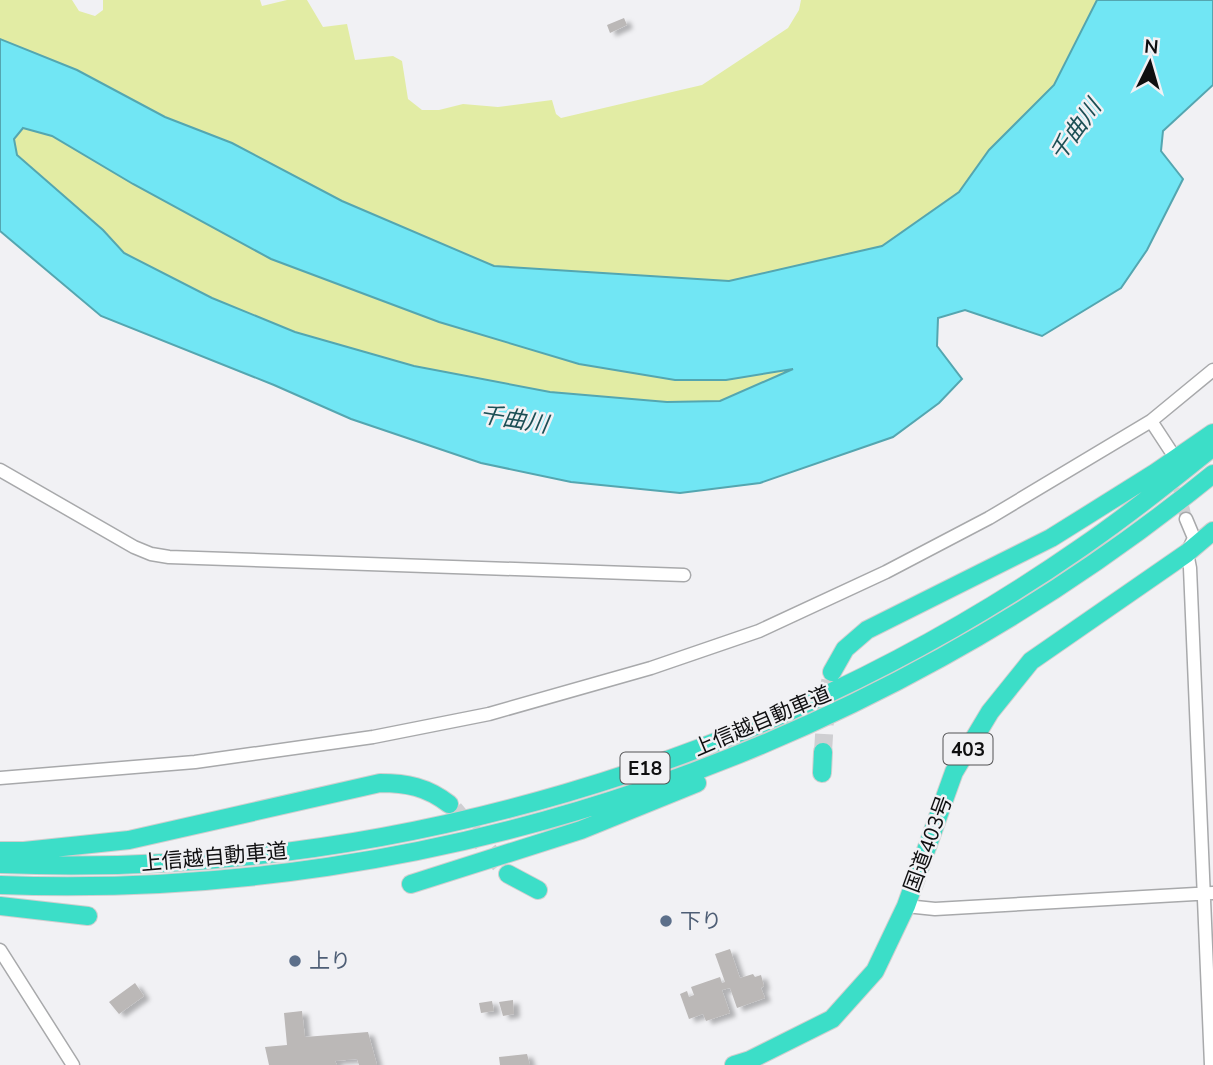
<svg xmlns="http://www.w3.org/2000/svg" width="1213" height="1065" font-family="'Nunito Sans','Noto Sans JP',sans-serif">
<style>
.green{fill:#e2eca4}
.water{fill:#71e6f4;stroke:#54a6b0;stroke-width:2;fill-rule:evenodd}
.building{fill:#bbb8b7;filter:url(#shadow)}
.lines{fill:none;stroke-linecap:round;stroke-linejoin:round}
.minor-tunnel{stroke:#cfcfd2;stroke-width:12;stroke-dasharray:12 6;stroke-linecap:butt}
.highway-tunnel{stroke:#cfcfd2;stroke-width:18;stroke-dasharray:18 9;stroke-linecap:butt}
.minor-casing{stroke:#a8a9ab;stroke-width:15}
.highway-casing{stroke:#cfcfcf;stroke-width:20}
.minor{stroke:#fff;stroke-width:12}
.highway{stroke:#3cdec8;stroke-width:18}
.service-dot{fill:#5c6f8a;stroke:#f1f1f4;stroke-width:2.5}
.labels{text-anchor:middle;stroke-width:5;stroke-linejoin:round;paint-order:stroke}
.shield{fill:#f1f1f4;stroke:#535354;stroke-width:2}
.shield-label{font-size:19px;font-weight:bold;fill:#0f0f10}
.street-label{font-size:21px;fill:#0f0f10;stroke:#f1f1f4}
.service-label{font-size:21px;fill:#4e5e75;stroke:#f1f1f4;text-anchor:start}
.water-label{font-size:23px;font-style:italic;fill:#1c4f55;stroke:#f1f1f4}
</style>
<defs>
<filter id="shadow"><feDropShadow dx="6" dy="3.5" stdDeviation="2" flood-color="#0004"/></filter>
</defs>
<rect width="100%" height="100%" fill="#f1f1f4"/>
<path class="green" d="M0 0H72L79 11 95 16 103 10V0H260L262 6 287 0H307L323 27 347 24 355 60 393 56 402 61 408 99 422 110H439L463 104 498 107 552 100 556 114 561 118 702 85 788 28 799 10 801 0H1097L1054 85 989 150 959 192 882 246 729 281 494 266 342 201 232 143 165 117 77 70 0 39Z
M23 128 52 136 133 184 201 219 579 364 675 380H726L797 367 720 401 667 402 550 392 414 366 295 332 212 298 124 253 103 230 16 155 14 139Z"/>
<path class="water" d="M1097 0H1213V85L1163 131 1161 151 1183 179 1147 250 1121 288 1042 336 965 310 938 318 937 346 962 379 939 403 893 437 760 483 680 493 571 482 481 463 351 419 274 385 101 316 0 231V39L77 70 165 117 232 143 342 201 494 266 729 281 882 246 959 192 989 150 1054 85ZM23 128 52 136 133 184 271 259 439 322 579 364 675 380H726L793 369 720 401 667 402 550 392 414 366 295 332 212 298 124 253 103 230 17 155 14 139Z"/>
<path class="building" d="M624 18 627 25 610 33 607 25Z
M730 949 740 978 753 974 755 977 761 975 764 986 761 988 765 998 737 1008 730 988 722 990 730 1013 706 1021 703 1014 689 1019 680 994 687 991 689 997 694 995 691 987 720 977 722 983 725 982 715 954Z
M135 983 144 996 119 1014 109 1002Z
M513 1000 514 1014 503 1016 499 1002Z
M492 1001 494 1011 481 1013 479 1003Z
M302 1011 305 1037 368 1032 377 1065H359L357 1059 335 1061 337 1065H269L265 1047 287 1045 284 1013Z
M527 1054 530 1065H500L499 1057Z"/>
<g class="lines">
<path class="minor-tunnel" d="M1175 470 1186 519"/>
<path class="highway-tunnel" d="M823 752 826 703 832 672
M454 809 508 874"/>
<g class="minor-casing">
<path id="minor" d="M1151 421 1170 450
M0 470 134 547 151 554 169 557 684 575
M1186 519 1194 538 1187 553 1190 568 1211 1065
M0 778 195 762 373 737 489 714 651 668 759 631 886 572 989 518 1151 421 1213 370
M906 906 935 909 1213 893
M0 950 73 1065"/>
</g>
<g class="highway-casing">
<path id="highway" d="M832 672 845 649 867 630 1051 538 1155 473 1213 433
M822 773 823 752
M0 851H24L129 840 380 783C407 783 427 787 449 804
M0 864C380 880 770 764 1082 547 1127 516 1170 482 1213 447
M508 874 538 890
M411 884 581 830 697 783
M0 885C440 902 872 751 1213 474
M0 906 88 916
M734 1065 750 1060 832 1019 875 971 906 906 954 772 990 712 1031 661 1187 553 1213 531"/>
</g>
<use href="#minor" class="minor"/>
<use href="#highway" class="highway"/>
</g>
<g class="service-dot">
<circle cx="666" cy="921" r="7"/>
<circle cx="295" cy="961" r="7"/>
</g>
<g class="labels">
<g class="shield">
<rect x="943.5" y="733.5" width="49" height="31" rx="5"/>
<rect x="620.5" y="752.5" width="49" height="31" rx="5"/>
</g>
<g class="shield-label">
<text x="968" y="756">403</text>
<text x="645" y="775">E18</text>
</g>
<g class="street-label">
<text transform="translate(762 721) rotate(-23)" y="7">上信越自動車道</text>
<text transform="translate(928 844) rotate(-70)" y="7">国道403号</text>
<text transform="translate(214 857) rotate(-5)" y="7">上信越自動車道</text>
</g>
<g class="service-label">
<text x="680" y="928">下り</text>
<text x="309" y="968">上り</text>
</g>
<g class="water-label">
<text transform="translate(1075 130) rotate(-54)" y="8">千曲川</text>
<text transform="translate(514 419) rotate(9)" y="8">千曲川</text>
</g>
</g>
<g transform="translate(1150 63) rotate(5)" stroke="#f1f1f4" stroke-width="5" paint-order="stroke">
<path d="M0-5L12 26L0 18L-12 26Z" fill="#0f0f10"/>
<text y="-10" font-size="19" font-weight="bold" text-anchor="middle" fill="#0f0f10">N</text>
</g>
</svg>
